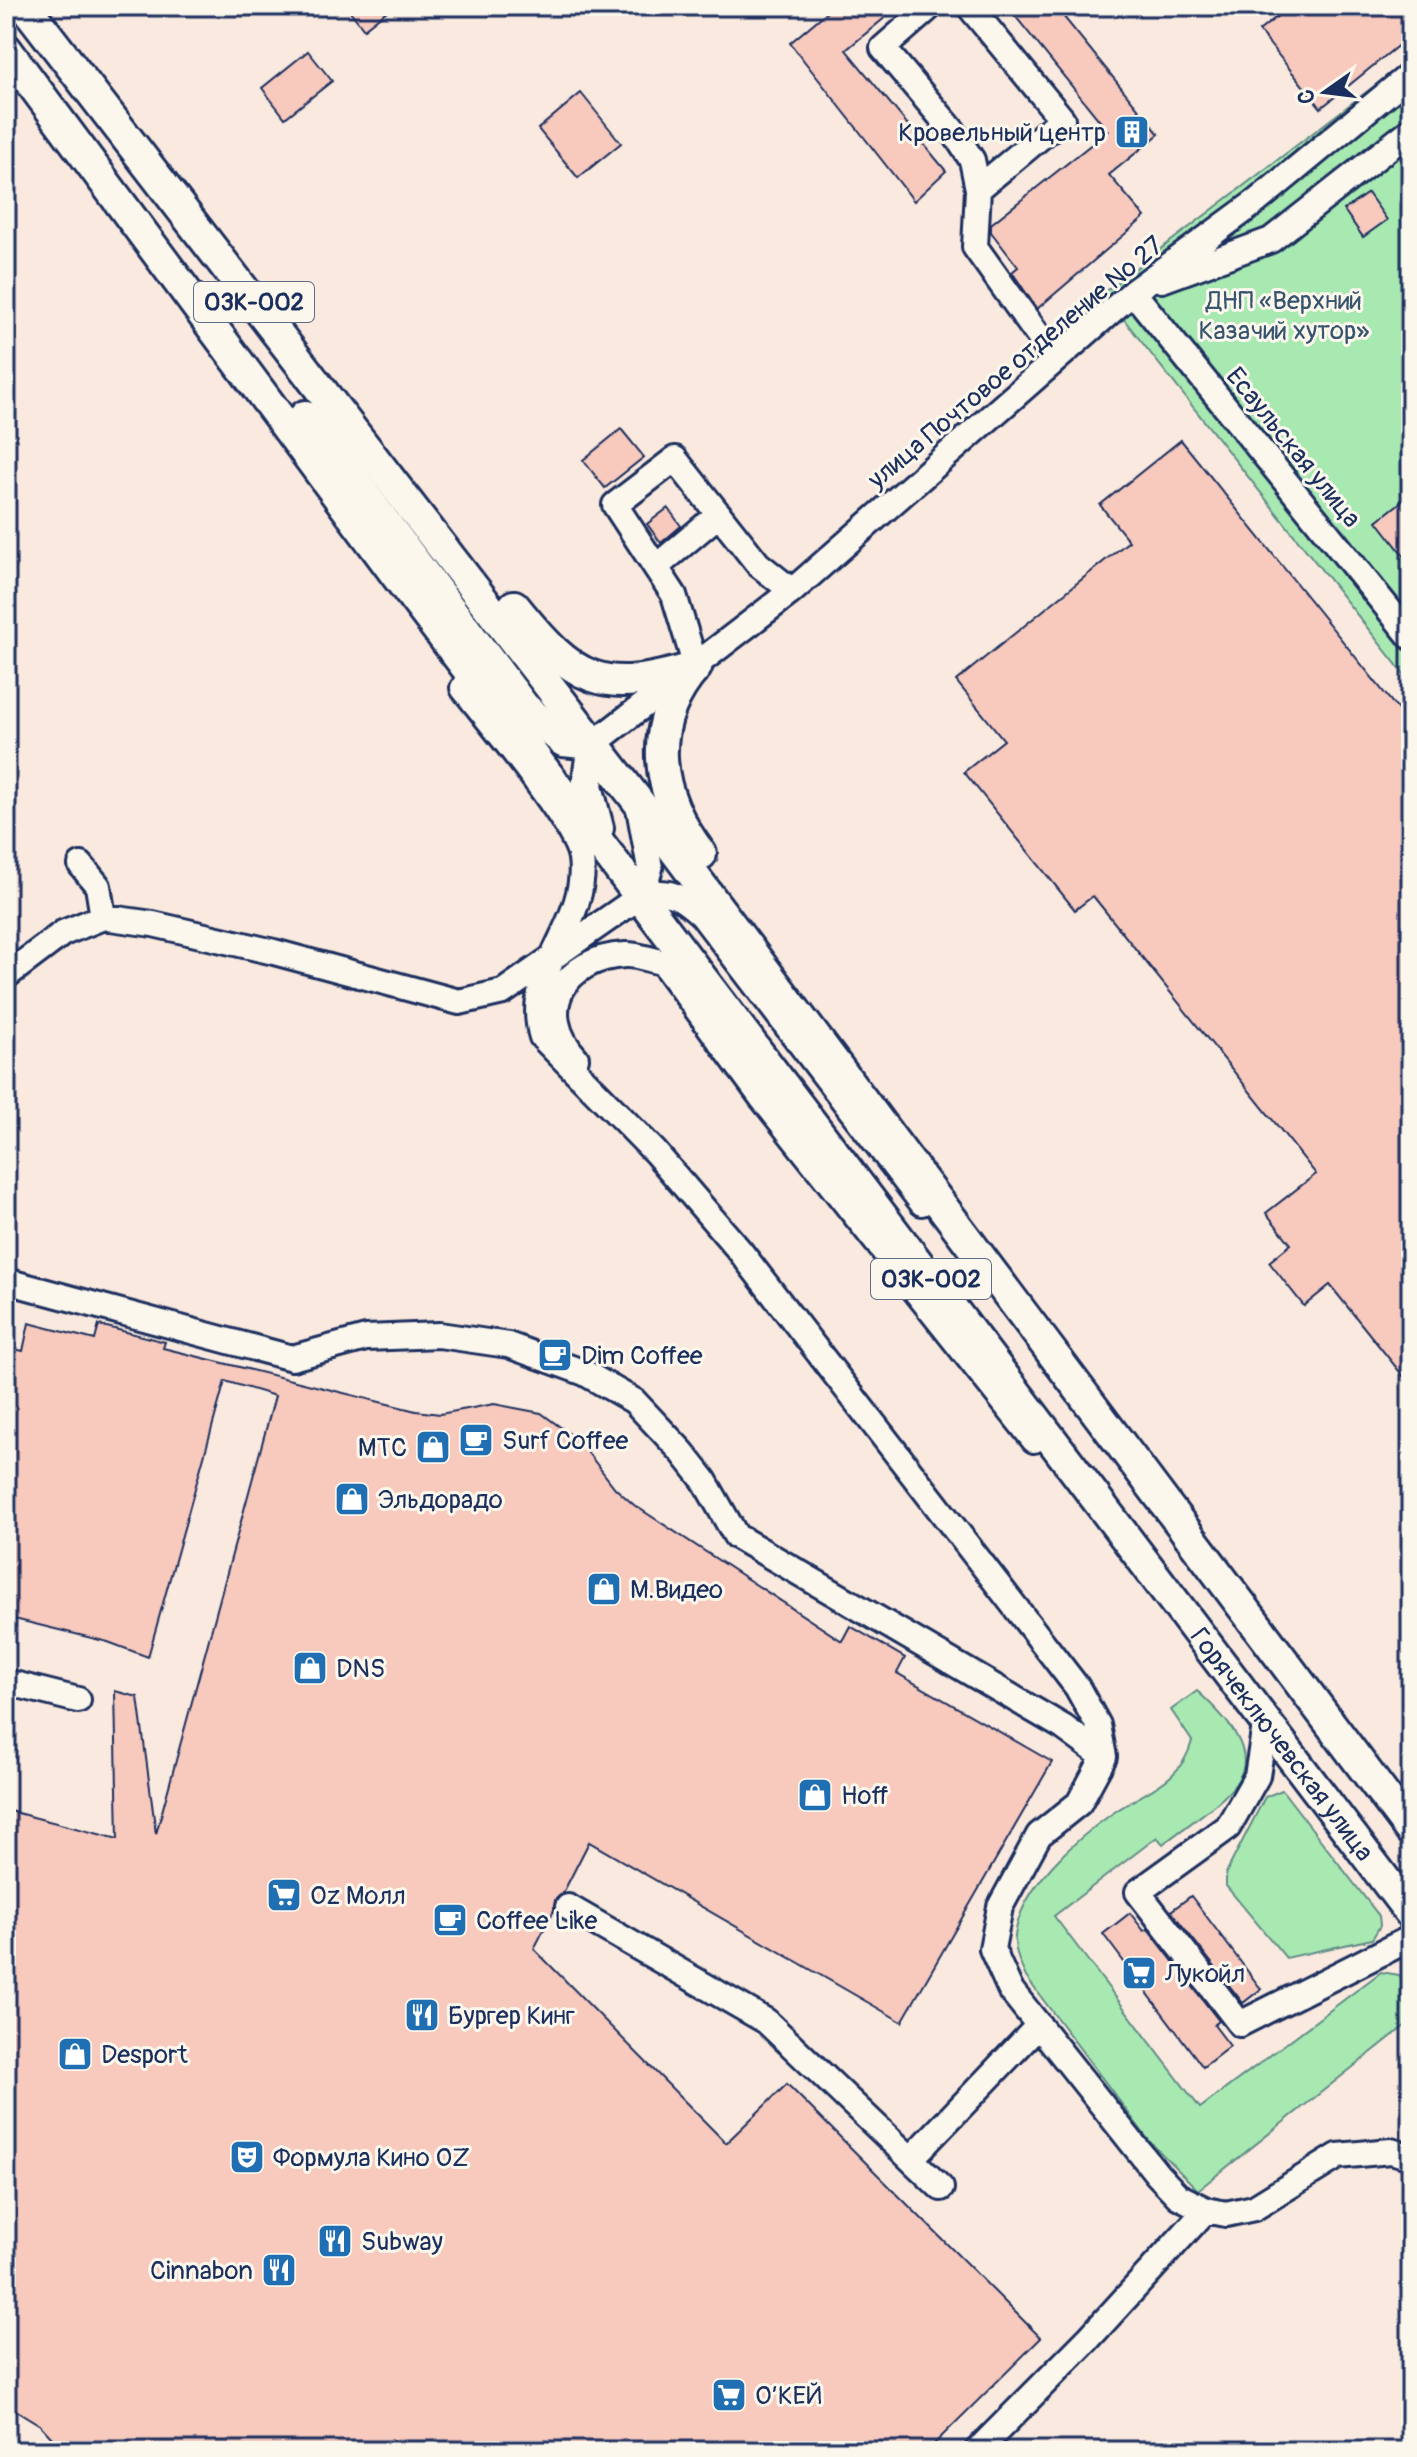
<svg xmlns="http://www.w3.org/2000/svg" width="1417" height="2457" font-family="Pangolin,sans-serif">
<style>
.green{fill:#a8e9b2;stroke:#628c88;stroke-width:2}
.building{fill:#f8c9bd;stroke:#1b2f5e;stroke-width:2}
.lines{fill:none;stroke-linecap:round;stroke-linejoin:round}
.minor-casing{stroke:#1b2f5e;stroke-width:30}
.major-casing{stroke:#1b2f5e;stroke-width:36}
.minor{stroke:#fbf7ec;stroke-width:24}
.major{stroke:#fbf7ec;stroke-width:30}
.labels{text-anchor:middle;stroke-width:6;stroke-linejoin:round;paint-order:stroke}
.shield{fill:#fbf7ec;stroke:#5e6b89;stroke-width:2}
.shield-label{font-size:24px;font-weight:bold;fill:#1b2f5e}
.poi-label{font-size:26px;fill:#1b2f5e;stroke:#fbf7ec;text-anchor:start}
.park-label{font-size:26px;fill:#37546f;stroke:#fbf7ec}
.street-label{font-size:26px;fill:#1b2f5e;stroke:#fbf7ec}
</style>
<rect width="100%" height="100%" fill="#fae9de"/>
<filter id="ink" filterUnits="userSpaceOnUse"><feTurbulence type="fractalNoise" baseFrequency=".0125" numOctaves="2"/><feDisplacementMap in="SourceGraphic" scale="16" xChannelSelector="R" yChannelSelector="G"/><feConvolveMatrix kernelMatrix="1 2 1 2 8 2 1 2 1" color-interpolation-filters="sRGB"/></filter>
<g filter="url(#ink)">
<path class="green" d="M1411 58V683L1103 293Z
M1197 1691C1285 1770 1235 1789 1163 1844L1157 1837 1054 1916 1200 2108 1381 1972 1399 1975 1411 1985V2021L1198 2190 1151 2143 1026 1977C1020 1964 1014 1951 1015 1936 1020 1888 1076 1839 1113 1813 1146 1790 1181 1783 1192 1741L1171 1710Z
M1282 1790 1379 1916 1380 1926 1372 1939 1286 1958 1226 1886V1873L1265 1797Z"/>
<path class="building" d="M346 6H393L364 29Z
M834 6H899L846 50 946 171 914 201 790 43Z
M1007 6H1055L1159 134 1109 175 1145 217 1037 309 1012 272 1018 267 991 232V224L1108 131Z
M1290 6H1411V35L1321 108 1259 31Z
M308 51 332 81 285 118 262 88Z
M581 93 621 143 578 178 538 129Z
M1368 193 1387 220 1363 237 1344 210Z
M621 429 644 457 605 488 583 460Z
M1181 440 1411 726V1386L1330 1285 1304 1306 1269 1262 1291 1244 1266 1213 1316 1174 1093 896 1075 910 964 772 1004 740 956 681 1129 541 1100 505Z
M1411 494V565L1377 521Z
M668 508 681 526 661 543 647 524Z
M29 1323 95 1340 99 1325 165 1342 163 1348 416 1411 440 1414 494 1404 541 1413 578 1440 615 1488 634 1505 842 1641 850 1626 905 1658 897 1673 1052 1762 902 2022 589 1842 563 1893 555 1900 554 1910 534 1949 726 2143 787 2084 1041 2338 927 2451H64L40 2425 6 2404V1810L118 1839 115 1691 138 1697 156 1834 275 1396 225 1381 148 1657 108 1642 6 1617V1347L23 1351Z
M1191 1896 1261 1989 1243 2003 1171 1911Z
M1130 1913 1144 1931 1148 1929 1219 2021 1214 2025 1230 2046 1203 2067 1103 1934Z"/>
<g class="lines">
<g class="minor-casing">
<path id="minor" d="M931 6 883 48 953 131 972 160 978 189 975 247 1055 359
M969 6 1062 119 978 189
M1162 280 1271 240 1411 130
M1133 292 1411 637
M656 567 719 514
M696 667 674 595 615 505 675 459 758 564 792 591
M463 688C488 720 576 824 581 858 590 924 521 972 542 1037L655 1152 740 1251 1077 1687 1098 1725 1104 1757 1079 1803 1039 1835 1000 1907 992 1949 1010 1989 1157 2174 1178 2196 1206 2210 1226 2214 1254 2208 1338 2156 1391 2151 1411 2157
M593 744 792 591 1133 292 1257 201 1411 74
M639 808 650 868 642 895
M81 865 98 886 103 917
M6 976 63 933 103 917 153 924 274 952 459 1002 503 992 642 895C671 889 681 896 702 915L922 1203
M576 1058C533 1011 564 958 625 955 636 954 650 960 662 962L762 1098 1034 1440
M6 1281 292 1358 366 1338 439 1335 508 1345 585 1373 634 1401 682 1452 704 1480 736 1536 1063 1727 1104 1757
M6 1682 78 1700
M1266 1719 1257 1776 1228 1827 1138 1892 1240 2024 1407 1940 1411 1945
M568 1907 766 2021 941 2188
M911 2159 1039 2025
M977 2451 1089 2338 1206 2210"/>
</g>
<g class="major-casing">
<g id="major">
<path d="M25 6 637 800 1411 1831"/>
<path id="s1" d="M6 49 397 576 1411 1914"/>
<path d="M305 416 524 707 563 741 593 744"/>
<path d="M514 606C575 682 600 696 696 667"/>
<path d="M696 667C644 726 656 795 701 854"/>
<path d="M593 744 587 786 598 828"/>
</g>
</g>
<use href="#minor" class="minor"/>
<use href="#major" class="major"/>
</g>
</g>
<defs>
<g id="building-square" transform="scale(1.8)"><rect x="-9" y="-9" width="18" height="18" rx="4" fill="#1f6fb2" stroke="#fbf7ec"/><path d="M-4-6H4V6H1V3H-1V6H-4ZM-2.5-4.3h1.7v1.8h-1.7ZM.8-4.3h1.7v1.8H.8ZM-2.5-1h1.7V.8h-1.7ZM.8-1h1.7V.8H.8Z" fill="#fff"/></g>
<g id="cafe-square" transform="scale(1.8)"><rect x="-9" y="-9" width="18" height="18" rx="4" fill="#1f6fb2" stroke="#fbf7ec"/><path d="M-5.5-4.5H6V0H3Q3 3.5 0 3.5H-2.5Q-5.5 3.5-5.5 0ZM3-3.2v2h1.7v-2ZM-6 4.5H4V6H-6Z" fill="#fff"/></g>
<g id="shop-square" transform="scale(1.8)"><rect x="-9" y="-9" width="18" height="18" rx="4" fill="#1f6fb2" stroke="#fbf7ec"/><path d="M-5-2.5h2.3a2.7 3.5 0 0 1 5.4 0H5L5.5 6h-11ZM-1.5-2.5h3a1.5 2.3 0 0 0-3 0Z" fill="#fff"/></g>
<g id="supermarket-square" transform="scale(1.8)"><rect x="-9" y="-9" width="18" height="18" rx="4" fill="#1f6fb2" stroke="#fbf7ec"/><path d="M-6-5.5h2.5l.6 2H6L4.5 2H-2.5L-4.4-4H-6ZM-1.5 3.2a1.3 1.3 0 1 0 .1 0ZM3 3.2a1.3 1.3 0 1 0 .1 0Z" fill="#fff"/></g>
<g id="restaurant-square" transform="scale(1.8)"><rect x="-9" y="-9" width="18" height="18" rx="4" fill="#1f6fb2" stroke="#fbf7ec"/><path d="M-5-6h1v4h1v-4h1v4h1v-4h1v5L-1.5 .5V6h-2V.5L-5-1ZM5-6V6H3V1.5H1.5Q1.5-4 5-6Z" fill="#fff"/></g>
<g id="theatre-square" transform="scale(1.8)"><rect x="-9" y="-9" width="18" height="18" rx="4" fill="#1f6fb2" stroke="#fbf7ec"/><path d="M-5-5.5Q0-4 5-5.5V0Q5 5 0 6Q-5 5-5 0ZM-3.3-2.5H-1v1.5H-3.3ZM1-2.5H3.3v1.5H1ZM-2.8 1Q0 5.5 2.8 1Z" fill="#fff"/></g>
</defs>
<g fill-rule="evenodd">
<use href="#building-square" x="1132" y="132"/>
<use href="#cafe-square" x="555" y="1355"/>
<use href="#cafe-square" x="476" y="1440"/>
<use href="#shop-square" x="433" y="1447"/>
<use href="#shop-square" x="352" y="1499"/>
<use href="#shop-square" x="604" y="1589"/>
<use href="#shop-square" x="310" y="1668"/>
<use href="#shop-square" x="815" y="1795"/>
<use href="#supermarket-square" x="284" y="1895"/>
<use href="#cafe-square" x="450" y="1920"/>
<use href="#supermarket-square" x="1139" y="1973"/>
<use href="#restaurant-square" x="422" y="2015"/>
<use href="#shop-square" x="75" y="2054"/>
<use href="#theatre-square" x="247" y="2157"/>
<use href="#restaurant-square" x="335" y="2241"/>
<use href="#restaurant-square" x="279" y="2270"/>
<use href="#supermarket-square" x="729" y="2395"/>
</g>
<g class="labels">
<g class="shield">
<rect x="194" y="282" width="120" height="40" rx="6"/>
<rect x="871" y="1259" width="120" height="40" rx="6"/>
</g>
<g class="shield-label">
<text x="254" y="310">03К-002</text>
<text x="931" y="1287">03К-002</text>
</g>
<g class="poi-label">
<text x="1106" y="141" text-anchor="end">Кровельный центр</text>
<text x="581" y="1364">Dim Coffee</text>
<text x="502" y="1449">Surf Coffee</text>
<text x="407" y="1456" text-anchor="end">МТС</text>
<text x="378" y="1508">Эльдорадо</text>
<text x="630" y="1598">М.Видео</text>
<text x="336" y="1677">DNS</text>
<text x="841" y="1804">Hoff</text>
<text x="310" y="1904">Oz Молл</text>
<text x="476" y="1929">Coffee Like</text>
<text x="1165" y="1982">Лукойл</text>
<text x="448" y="2024">Бургер Кинг</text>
<text x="101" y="2063">Desport</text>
<text x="273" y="2166">Формула Кино OZ</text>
<text x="361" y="2250">Subway</text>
<text x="253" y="2279" text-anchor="end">Cinnabon</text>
<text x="755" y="2404">О’КЕЙ</text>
</g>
<g class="park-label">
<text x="1284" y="309">ДНП «Верхний<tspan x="1284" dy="30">Казачий хутор»</tspan></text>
</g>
<g class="street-label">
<text transform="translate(1015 362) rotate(-40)" y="9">улица Почтовое отделение № 27</text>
<text transform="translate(1294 447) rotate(51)" y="9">Есаульская улица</text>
<text dy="9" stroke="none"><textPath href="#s1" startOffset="2122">Горячеключевская улица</textPath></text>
</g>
</g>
<rect width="1417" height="2457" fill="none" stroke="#fbf7ec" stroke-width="32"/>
<rect x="16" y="16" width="1385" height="2425" fill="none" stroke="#1b2f5e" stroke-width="3" filter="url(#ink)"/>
<g transform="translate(1325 92) rotate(256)" stroke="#fbf7ec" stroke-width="6" paint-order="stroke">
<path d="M0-6L14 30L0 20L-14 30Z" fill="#1b2f5e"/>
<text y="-12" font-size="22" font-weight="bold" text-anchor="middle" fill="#1b2f5e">С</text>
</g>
</svg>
